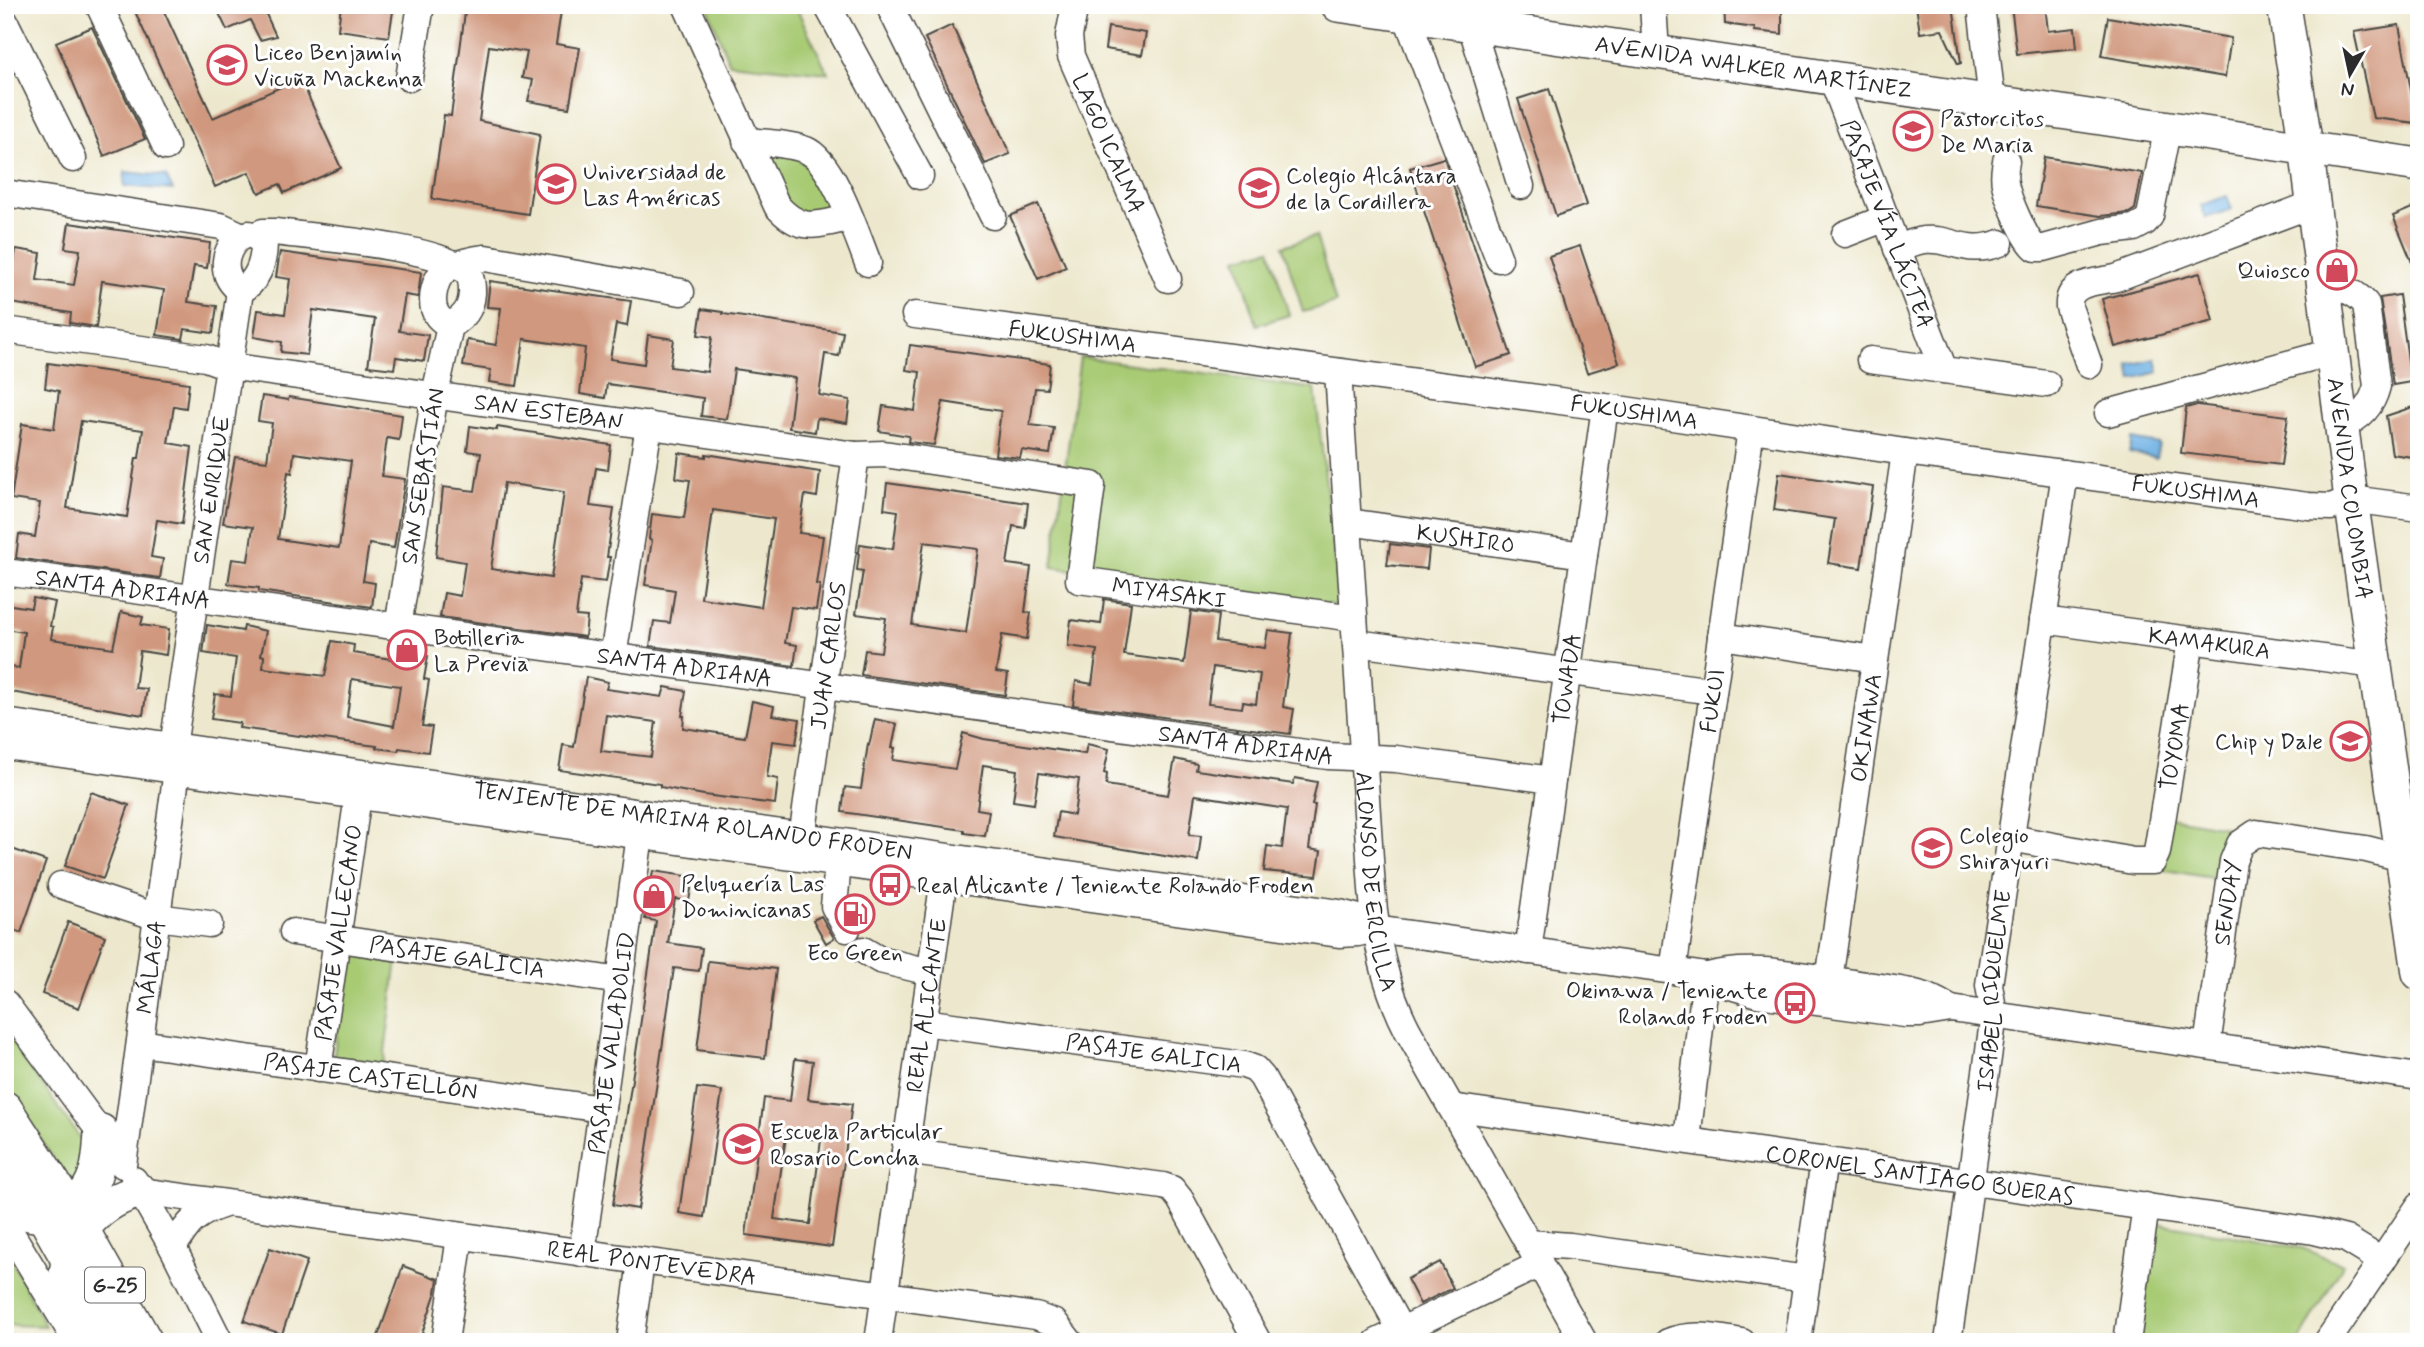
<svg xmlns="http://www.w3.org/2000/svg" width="2424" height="1347" font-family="Mynerve,sans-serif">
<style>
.green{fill:#a7ca73;stroke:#697a4f;stroke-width:2}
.water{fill:#70b2e4;stroke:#4e6e88;stroke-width:2}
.building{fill:#d0987e;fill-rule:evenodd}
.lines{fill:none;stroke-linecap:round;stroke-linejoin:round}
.minor-casing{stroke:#484743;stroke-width:29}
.major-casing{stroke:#484743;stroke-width:36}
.minor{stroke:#fff;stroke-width:26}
.major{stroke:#fff;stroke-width:33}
.labels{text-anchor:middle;stroke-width:6;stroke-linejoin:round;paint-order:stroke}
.shield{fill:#fff;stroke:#6b6b6b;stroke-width:2}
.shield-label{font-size:21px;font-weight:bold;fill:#2b2b2b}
.poi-label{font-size:23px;fill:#2b2b2b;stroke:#fff;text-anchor:start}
.street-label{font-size:23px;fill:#2b2b2b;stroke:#fff}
</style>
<rect width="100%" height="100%" fill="#fff"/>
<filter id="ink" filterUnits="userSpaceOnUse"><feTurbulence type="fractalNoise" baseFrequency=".0143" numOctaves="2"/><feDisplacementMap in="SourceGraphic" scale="14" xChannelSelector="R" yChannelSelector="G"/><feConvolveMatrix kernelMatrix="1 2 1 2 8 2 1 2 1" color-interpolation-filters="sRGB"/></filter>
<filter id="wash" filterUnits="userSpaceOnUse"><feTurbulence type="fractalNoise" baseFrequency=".00686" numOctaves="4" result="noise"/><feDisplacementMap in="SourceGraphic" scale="28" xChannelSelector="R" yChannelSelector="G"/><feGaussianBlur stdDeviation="1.57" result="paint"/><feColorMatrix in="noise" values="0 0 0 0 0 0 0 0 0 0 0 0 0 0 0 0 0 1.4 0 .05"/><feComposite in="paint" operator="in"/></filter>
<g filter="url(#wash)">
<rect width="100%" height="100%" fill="#ede8cd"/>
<path class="green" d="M707 5H795L828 73 729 63Z
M760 152 796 157 812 169 835 211 805 219 788 210Z
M1316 236 1336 303 1303 312 1283 246Z
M1270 249 1289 315 1257 325 1237 258Z
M1080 357 1315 389 1340 606 1052 567Z
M2163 816 2225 827 2218 879 2154 868Z
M348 953 397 960 383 1068 333 1062Z
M5 1033 83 1142 82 1179 72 1189 14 1097 5 1075Z
M2152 1222 2302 1248 2343 1264 2299 1342H2139Z
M5 1248 45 1326 5 1325Z"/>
<path class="water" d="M125 172 166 176 173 190 124 186Z
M2227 196 2232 209 2206 218 2201 205Z
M2156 359 2159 372 2132 379 2129 365Z
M2132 439 2159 444 2156 458 2129 453Z"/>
<g id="blocks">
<path class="building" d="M132 5H161L213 118 300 78 341 168 284 193 280 184 259 193 249 172 215 187Z
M215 5H281L265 12 276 36 260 40 250 20 227 30Z
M341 5H394L389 37 338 30Z
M466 5H562L556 44 580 48 569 108 528 101 533 80 522 78 527 52 489 46 479 121 540 134 528 214 432 199 444 115 451 116Z
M1724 5H1782V34L1755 31V28L1725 24Z
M1916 5H1953L1961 63 1958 64 1942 30 1920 33Z
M2011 5H2045L2048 31 2075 28 2077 48 2017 54Z
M2108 17 2231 38 2225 77 2101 56Z
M952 25 1010 154 985 164 925 38Z
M2399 25 2417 123 2373 118 2354 32Z
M92 27 145 139 104 156 56 42Z
M1108 27 1146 33 1142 55 1105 49Z
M1549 89 1587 205 1556 216 1518 99Z
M2044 157 2142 173 2135 209 2129 213 2100 216 2036 206Z
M1444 158 1511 355 1475 367 1410 168Z
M1038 204 1066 267 1038 279 1010 216Z
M2419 205V277H2418L2393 216Z
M69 223 210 243 207 268 194 266 188 302 217 306 213 333 185 329 183 339 157 335 164 290 102 281 96 327 70 323 71 313 5 302V275L12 276 16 249 41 253 37 280 74 285 80 250 65 248Z
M1580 246 1619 363 1587 373 1549 256Z
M280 252 421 272 418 297 405 295 399 331 428 335 424 361 396 357 394 369 368 366 375 319 313 310 307 355 281 352 282 342 254 337 258 310 285 314 290 279 276 277Z
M2200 273 2213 321 2115 347 2102 299Z
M490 281 631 301 627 326 616 324 610 359 644 364 648 335 674 339 670 367 707 372 712 337 698 335 702 309 723 312V314L843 332 839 356 825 354 819 395 850 400 847 423 817 418 815 432 789 428 795 378 734 369 727 419 701 416 703 398 607 384 605 398 580 394 585 348 524 339 517 386 489 382 491 370 463 366 467 340 496 345 501 308 487 307Z
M2399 295 2411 382 2393 385 2380 298Z
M910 345 1050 364 1047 389 1035 388 1030 425 1054 428 1050 454 1022 450 1020 458 995 455 1001 411 943 402 934 445 908 442 909 436 879 431 883 406 915 411 920 372 906 370Z
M48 363 189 383 186 408 174 406 168 443 192 447 182 524 157 520 151 557 163 559 160 578 16 558 19 534 35 537 40 503 11 499 22 424 54 429 59 391 45 388ZM81 421 143 430 139 458H136L127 517 67 508Z
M262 396 288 400 289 397 402 415 399 440 387 438 382 476 405 479 404 486 394 548 369 544 363 581 375 583 372 607 259 591V588L228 584 232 559 248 561 253 527 223 523 235 457 267 461 272 423 258 421ZM294 453 351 461 339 548 278 539 288 472 292 473Z
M2197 405 2288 416 2281 465 2181 453 2186 408Z
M2419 405V458L2392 454 2386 416Z
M470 426 497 430V427L611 445 608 470 596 468 590 506 614 509 607 557H610L606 582 581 579 576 616 587 617 585 637 440 617 444 593 460 596 465 562 436 557 443 487 475 491 481 453 467 451ZM504 483 564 492 551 578 491 569Z
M679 453 706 457V454L820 472 817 497 805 495 799 533 823 536 816 584 820 585 816 610 791 607 785 643 797 645 794 666 650 646 654 621 670 623 675 590 645 585 652 540 649 539 652 514 684 518 690 480 676 478ZM713 510 774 519 761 607 701 598Z
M1779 473 1873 487 1861 568 1828 563 1835 519 1774 510Z
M887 483 1028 503 1025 528 1013 526 1007 564 1031 567 1025 612 1031 613 1027 639 1002 635 996 672 1008 674 1005 695 861 675 865 650 881 652 886 618 856 614 863 571 857 570 860 544 893 549 898 511 884 509ZM924 542 978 549 966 633 912 625Z
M1390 544 1429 549 1427 569 1387 565Z
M33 598 55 602 50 626 53 627 51 639 113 648 121 612 143 617 141 625 169 629 166 655 140 651 135 688 147 689 143 715 5 691V666L19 668 24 632 5 629V604L31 608Z
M1104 599 1131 603 1124 655 1184 663 1191 611 1218 615 1215 641 1265 648 1268 630 1292 633 1283 707 1294 709 1290 734 1073 705 1076 681 1092 684 1097 650 1068 646 1071 620 1101 624ZM1213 667 1260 674 1256 704 1243 702 1242 708 1208 704Z
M207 625 243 631 244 626 266 631 261 655 264 656 263 668 325 676 332 641 354 645 353 653 404 661 406 651 428 656 424 679 429 680 422 726 432 727 428 752 399 748 398 751 376 748 377 746 239 728 240 723 211 719 215 694 231 696 236 658 203 653ZM352 679 400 686 394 726 347 717Z
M586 677 608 682 606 689 662 697 665 687 686 691 682 716H684L683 728 745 737 752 701 774 706 772 715 800 719 796 744 772 741 767 777 778 779 775 804 704 795 660 787V784L559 770 563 745 574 747ZM606 715 656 722 651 757 601 751Z
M875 719 897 724 892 748H895L893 760 955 769 963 733 984 739 1085 754 1087 744 1109 749 1104 773 1107 774 1106 785 1168 795 1175 759 1197 764 1196 770 1293 784 1295 778 1317 782 1312 805H1315L1309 849 1321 851 1317 876 1264 871 1267 846 1282 848 1287 809 1195 795 1189 835 1201 836 1198 861 1176 858 1054 837 1058 812 1074 815 1079 779 1039 773 1034 804 1013 801 1017 770 983 765 977 809 989 811 985 836 964 833V830L842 812 845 787 861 789 868 744 869 745Z
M91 792 129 805 103 879 65 866Z
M9 848 46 861 21 933 5 927V859Z
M653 871 693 877 689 901 675 899 668 943 702 948 699 971 674 968 638 1209 613 1205 656 921 645 919Z
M821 916 834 938 826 943 813 920Z
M68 922 105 936 79 1008 42 994Z
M708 961 776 969 765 1058 697 1050Z
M795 1059 813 1061 808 1099 852 1104 832 1247 746 1235 764 1098 790 1101ZM786 1136 821 1140 810 1224 774 1219Z
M697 1088 722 1091 704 1217 679 1213Z
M270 1248 307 1261 282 1334 244 1321Z
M1440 1262 1453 1288 1420 1304 1407 1279Z
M403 1266 438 1279 436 1292 419 1342H376Z"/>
</g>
</g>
<g filter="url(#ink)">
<use href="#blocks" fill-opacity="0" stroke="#484743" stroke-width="2"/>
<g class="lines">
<g class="minor-casing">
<g id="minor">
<path d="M99 5 166 147"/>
<path d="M686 5 777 206C802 234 817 224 850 218"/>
<path d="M827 5 920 176"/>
<path d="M889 5 993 216"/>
<path id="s1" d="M1075 5 1069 36 1071 56 1168 279"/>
<path d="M1653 5 1656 52"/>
<path d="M1981 5 1992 102"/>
<path d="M1406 15 1499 259"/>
<path d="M5 22 73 159"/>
<path d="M1471 25 1521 186"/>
<path d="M409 78 421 5"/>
<path id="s2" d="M1832 78 1944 370"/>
<path d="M746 141C766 143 787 143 806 150 833 161 857 236 868 263"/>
<path d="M2006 161C2005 168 2003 175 2005 183 2007 197 2025 240 2036 248H2044L2102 232 2134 228 2145 222 2150 216 2168 126"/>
<path d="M5 193 221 226 240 235"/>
<path d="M249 234 259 238 264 243C264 263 257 282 240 291 236 287 231 283 229 278 220 261 231 237 249 234Z"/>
<path d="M1845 234 1886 218"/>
<path d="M254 236 263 232H275C313 237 446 247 467 273 472 278 472 286 472 293 471 310 464 317 450 326L435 394 398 627"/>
<path d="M1897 249C1906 245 1915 241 1924 240 1952 237 1966 256 2000 243"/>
<path d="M2324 288C2341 286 2354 291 2366 304L2377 386C2372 406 2361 418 2342 425"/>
<path id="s3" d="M915 315 1605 407 1905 452 2308 506 2331 507 2351 499 2419 508"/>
<path d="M450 326C446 323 440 320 437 315 429 303 434 277 447 269 457 263 475 259 485 258L681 292"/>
<path id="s4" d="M5 330 206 358 228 366 856 455 884 454 1092 485 1079 580 1354 618"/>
<path d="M1870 360 2047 384"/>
<path d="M2089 365 2069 307C2067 281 2098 282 2116 278L2313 204"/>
<path id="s5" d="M1338 372 1372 889C1376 940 1384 985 1408 1031L1584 1342"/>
<path d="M2108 413 2332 352"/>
<path id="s6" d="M1348 522 1584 555"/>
<path id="s7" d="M5 572 1328 756 1396 759 1552 780"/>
<path id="s8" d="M2043 620 2375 665"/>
<path d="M1721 636 1875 659"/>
<path d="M1356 643 1713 691"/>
<path d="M613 657 649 425"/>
<path id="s9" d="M5 722 1340 913 1359 918 1375 929"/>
<path d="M5 746 1339 934 1358 933 1375 929 1673 971 1706 976 1724 984 1758 994 1905 1014H1920L1951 1009 2419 1077"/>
<path id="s10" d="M2011 838 2133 861H2153L2157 852 2191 640"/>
<path id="s11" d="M800 852 856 455"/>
<path d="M838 863 834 906 847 929"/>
<path d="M61 885 157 917 209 924"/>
<path id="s12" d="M293 932 620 981"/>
<path d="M863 950 880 960 930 972"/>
<path id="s13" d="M1528 951 1605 407"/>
<path id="s14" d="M1673 971 1751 429"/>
<path d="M1708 976C1754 963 1806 977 1853 983 1876 987 1900 988 1922 995 1933 998 1942 1004 1951 1009"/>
<path d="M5 1003 112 1148"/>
<path id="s15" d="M1828 1003 1829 980 1905 452"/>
<path id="s16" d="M923 1022 1244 1065 1255 1069 1262 1077 1401 1330"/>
<path id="s17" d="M140 1043 602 1109"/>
<path id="s18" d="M2207 1046 2233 861 2240 844 2256 833 2366 849 2402 858 2419 856"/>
<path id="s19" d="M318 1069 358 796"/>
<path id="s20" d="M1451 1107 2314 1231 2346 1239 2382 1261"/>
<path d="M1687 1140 1706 976"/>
<path d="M905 1151 1163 1186 1172 1189 1180 1199 1258 1342"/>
<path id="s21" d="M123 1165 177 770 173 747 240 291"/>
<path d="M134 1180 173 1248 220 1342"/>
<path id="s22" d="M141 1191 1036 1316 1055 1323 1070 1342"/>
<path d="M5 1223 69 1329"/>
<path d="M1528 1243 1570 1246 1807 1279"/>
<path d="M173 1248C188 1222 196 1213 225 1204"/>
<path id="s23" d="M582 1253 640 835"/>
<path d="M445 1342 460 1236"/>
<path d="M630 1342 641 1261"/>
<path id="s24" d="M878 1342 944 878"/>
<path d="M1377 1342 1540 1264"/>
<path d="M1668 1342C1693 1332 1716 1338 1742 1342"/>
<path d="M1798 1342 1824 1160"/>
<path id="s25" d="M1948 1342 1994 1015 1989 985 2065 473"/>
<path d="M2127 1342 2146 1206"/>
<path d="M2327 1342 2419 1206"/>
</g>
</g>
<g class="major-casing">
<g id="major">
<path id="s26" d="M1338 5 2419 165"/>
<path id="s27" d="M2284 5 2306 147 2351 499 2419 973"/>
<path d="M5 1108 70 1208 146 1342"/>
<path d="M5 1159 44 1217 114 1342"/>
<path d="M5 1203C40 1227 80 1216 95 1175 100 1161 100 1146 101 1131"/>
<path d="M79 1342C75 1322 67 1302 66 1282 65 1237 99 1201 141 1191"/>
</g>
</g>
<use href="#minor" class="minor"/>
<use href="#major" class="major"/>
</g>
</g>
<defs>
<g id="school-ring" transform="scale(2.0125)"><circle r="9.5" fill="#fff" stroke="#d1495b" stroke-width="1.5"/><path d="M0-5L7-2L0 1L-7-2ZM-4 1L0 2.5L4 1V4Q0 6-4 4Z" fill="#d1495b"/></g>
<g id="university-ring" transform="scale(2.0125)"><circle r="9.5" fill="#fff" stroke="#d1495b" stroke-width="1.5"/><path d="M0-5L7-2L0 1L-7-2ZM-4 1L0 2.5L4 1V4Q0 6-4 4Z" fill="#d1495b"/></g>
<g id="shop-ring" transform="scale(2.0125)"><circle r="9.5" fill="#fff" stroke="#d1495b" stroke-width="1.5"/><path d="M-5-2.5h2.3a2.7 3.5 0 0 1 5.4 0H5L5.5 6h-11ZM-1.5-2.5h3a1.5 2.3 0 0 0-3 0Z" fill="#d1495b"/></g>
<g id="bus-ring" transform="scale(2.0125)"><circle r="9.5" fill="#fff" stroke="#d1495b" stroke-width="1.5"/><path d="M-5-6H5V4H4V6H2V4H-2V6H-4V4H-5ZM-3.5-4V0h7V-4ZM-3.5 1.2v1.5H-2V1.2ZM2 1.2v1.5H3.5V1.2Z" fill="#d1495b"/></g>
<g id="fuel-ring" transform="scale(2.0125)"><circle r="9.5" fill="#fff" stroke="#d1495b" stroke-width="1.5"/><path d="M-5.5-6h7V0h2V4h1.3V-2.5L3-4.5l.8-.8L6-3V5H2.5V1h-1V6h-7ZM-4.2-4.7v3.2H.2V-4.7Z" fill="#d1495b"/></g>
</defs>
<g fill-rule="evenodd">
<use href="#school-ring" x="227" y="65"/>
<use href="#school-ring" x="1913" y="131"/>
<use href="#university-ring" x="556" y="184"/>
<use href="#school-ring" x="1259" y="188"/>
<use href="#shop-ring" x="2337" y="270"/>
<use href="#shop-ring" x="407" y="650"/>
<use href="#school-ring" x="2350" y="741"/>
<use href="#school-ring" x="1932" y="848"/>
<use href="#bus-ring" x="890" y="885"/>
<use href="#shop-ring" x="654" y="896"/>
<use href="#fuel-ring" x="855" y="914"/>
<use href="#bus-ring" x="1795" y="1003"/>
<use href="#school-ring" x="743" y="1144"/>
</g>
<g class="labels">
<rect class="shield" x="85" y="1267.5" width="60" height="35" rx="5"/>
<g class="shield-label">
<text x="115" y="1292">G-25</text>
</g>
<g class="poi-label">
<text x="254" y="60">Liceo Benjamín<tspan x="254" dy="26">Vicuña Mackenna</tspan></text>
<text x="1940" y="126">Pastorcitos<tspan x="1940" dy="26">De Maria</tspan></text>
<text x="583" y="179">Universidad de<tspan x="583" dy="26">Las Américas</tspan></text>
<text x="1286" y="183">Colegio Alcántara<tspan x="1286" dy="26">de la Cordillera</tspan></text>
<text x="2310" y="278" text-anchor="end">Quiosco</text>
<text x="434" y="645">Botilleria<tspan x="434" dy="26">La Previa</tspan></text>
<text x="2323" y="749" text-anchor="end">Chip y Dale</text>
<text x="1959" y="843">Colegio<tspan x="1959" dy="26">Shirayuri</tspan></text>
<text x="681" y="891">Peluquería Las<tspan x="681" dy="26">Dominicanas</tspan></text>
<text x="917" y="893">Real Alicante / Teniente Rolando Froden</text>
<text x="855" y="960" text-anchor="middle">Eco Green</text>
<text x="1768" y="998" text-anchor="end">Okinawa / Teniente<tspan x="1768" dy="26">Rolando Froden</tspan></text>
<text x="770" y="1139">Escuela Particular<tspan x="770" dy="26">Rosario Concha</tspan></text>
</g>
<g class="street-label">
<text dy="8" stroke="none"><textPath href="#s26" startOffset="420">AVENIDA WALKER MARTÍNEZ</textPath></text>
<text dy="8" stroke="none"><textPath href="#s1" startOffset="147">LAGO ICALMA</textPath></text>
<text dy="8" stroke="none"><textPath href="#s2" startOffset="156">PASAJE VÍA LÁCTEA</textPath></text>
<text dy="8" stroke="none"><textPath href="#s3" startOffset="159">FUKUSHIMA</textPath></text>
<text dy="8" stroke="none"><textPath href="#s4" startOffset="550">SAN ESTEBAN</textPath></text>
<text dy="8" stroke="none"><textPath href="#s3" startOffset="726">FUKUSHIMA</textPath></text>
<text transform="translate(422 476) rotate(-81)" y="8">SAN SEBASTIÁN</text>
<text dy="8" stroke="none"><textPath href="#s21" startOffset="682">SAN ENRIQUE</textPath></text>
<text dy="8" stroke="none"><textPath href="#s27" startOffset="488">AVENIDA COLOMBIA</textPath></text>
<text dy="8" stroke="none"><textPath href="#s3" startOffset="1293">FUKUSHIMA</textPath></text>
<text dy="8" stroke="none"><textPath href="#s6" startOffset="119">KUSHIRO</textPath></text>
<text dy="8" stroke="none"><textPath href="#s7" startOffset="119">SANTA ADRIANA</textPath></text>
<text dy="8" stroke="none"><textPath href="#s4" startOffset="1286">MIYASAKI</textPath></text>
<text dy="8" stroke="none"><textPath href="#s8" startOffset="168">KAMAKURA</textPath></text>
<text dy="8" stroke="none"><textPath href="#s11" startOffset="198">JUAN CARLOS</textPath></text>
<text dy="8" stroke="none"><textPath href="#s7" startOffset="686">SANTA ADRIANA</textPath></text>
<text dy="8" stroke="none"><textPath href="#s13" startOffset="275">TOWADA</textPath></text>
<text dy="8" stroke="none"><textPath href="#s14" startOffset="273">FUKUI</textPath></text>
<text dy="8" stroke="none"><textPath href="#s15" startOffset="278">OKINAWA</textPath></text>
<text dy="8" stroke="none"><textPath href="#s7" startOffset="1253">SANTA ADRIANA</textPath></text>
<text dy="8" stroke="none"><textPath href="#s10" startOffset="261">TOYOMA</textPath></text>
<text dy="8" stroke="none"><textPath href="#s9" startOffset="695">TENIENTE DE MARINA ROLANDO FRODEN</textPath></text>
<text dy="8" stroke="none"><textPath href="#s5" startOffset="511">ALONSO DE ERCILLA</textPath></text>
<text dy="8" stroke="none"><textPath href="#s18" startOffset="145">SENDAY</textPath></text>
<text dy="8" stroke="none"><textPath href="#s19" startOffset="138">PASAJE VALLECANO</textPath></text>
<text dy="8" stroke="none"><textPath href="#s12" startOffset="166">PASAJE GALICIA</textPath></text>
<text dy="8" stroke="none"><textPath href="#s21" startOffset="200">MÁLAGA</textPath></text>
<text dy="8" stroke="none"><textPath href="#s25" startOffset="355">ISABEL RIQUELME</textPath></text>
<text dy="8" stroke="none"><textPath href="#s24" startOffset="340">REAL ALICANTE</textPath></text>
<text dy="8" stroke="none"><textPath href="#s23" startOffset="212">PASAJE VALLADOLID</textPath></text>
<text dy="8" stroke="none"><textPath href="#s16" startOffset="233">PASAJE GALICIA</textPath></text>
<text dy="8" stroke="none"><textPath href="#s17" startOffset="233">PASAJE CASTELLÓN</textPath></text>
<text dy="8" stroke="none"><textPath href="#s20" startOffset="474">CORONEL SANTIAGO BUERAS</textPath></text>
<text dy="8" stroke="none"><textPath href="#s22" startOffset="516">REAL PONTEVEDRA</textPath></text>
</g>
</g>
<rect width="2424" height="1347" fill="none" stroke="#fff" stroke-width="28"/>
<g transform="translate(2350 74) rotate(189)" stroke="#ffffff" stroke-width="5" paint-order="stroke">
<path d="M0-5L12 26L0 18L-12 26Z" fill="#2b2b2b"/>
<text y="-10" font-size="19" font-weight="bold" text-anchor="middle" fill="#2b2b2b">N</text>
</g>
</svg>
